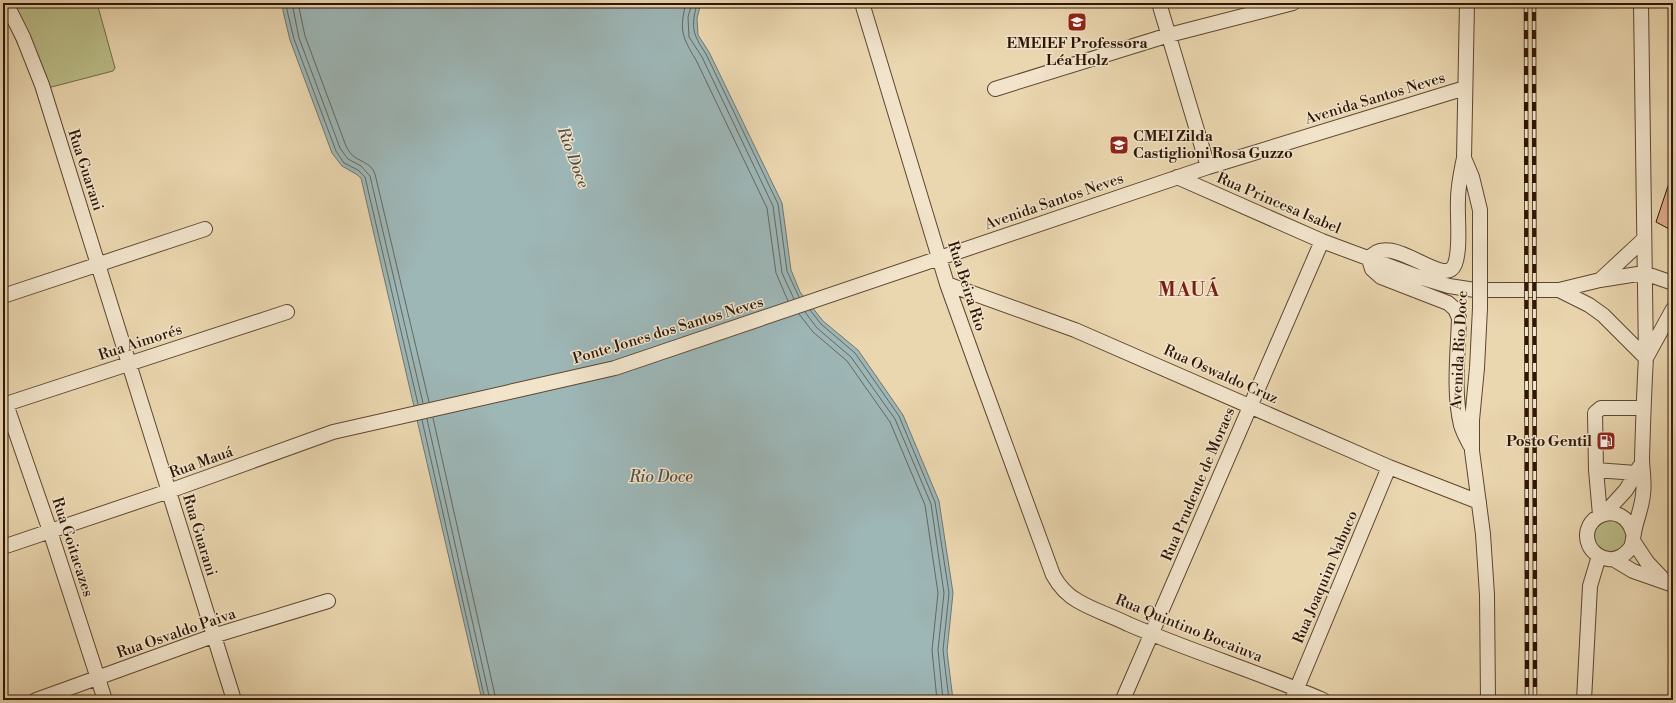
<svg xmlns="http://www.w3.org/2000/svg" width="1676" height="703" font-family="'Libre Bodoni',serif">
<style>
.green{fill:#babd88;stroke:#746a47}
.water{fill:#9db6b6;stroke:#717670}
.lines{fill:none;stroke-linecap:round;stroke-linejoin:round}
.shore{stroke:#66665e;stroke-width:1}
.building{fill:#dfa989;stroke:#2e1606}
.minor-casing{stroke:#5d4630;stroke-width:16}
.minor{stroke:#f1e4cb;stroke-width:14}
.rail-casing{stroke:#2e1606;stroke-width:4.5}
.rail{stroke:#f1e4cb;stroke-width:3;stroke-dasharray:9;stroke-linecap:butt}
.minor-bridge-casing{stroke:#5d4630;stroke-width:16;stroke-linecap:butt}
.minor-bridge{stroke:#f1e4cb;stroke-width:14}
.labels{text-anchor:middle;stroke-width:3;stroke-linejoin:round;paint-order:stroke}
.poi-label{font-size:15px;font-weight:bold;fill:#2e1606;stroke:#f1e4cb}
.street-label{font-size:15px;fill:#2e1606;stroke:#f1e4cb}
.water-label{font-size:16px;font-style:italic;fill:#554e44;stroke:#f1e4cb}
.district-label{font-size:19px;font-weight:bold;letter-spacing:1px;fill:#7a1f14;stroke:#f1e4cb}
</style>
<rect width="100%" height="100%" fill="#ead6af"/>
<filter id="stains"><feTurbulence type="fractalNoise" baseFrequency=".005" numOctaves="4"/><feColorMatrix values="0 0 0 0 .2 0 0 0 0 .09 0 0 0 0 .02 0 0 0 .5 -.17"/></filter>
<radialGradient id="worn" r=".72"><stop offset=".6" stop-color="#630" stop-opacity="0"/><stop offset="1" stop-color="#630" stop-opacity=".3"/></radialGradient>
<path class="green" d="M3 3H97L115 68 113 71 40 90 3 13Z
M1607 518 1623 523 1628 540 1622 550 1611 554 1600 551 1593 541 1594 529Z"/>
<path class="water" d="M283 3H701L697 18 698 35 709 52 782 203 791 270 800 292 823 321 858 350 903 415 939 501 953 593 947 651 953 700H482L361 178 356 174 342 166 332 153 290 40 283 11Z"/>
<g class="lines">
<path class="shore" d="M287 3V10L294 39 336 151 344 163 358 170 365 177 418 404
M292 3 299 38 340 148 348 159 361 166 370 176 423 403
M298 3 305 36 346 146C347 148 349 151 351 154 359 162 371 162 375 174L429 402
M686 3C679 30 682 37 696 60L767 208 776 273 788 301
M692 3 688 17 689 37 702 57 773 206 782 273 794 299
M697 3C691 28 692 33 706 54L778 204 787 271 799 297
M810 310 821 324 855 353 899 416 935 502 949 593 943 650 949 700
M805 312 817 328 851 357 895 419 931 504 944 593 938 650 943 700
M799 314 813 332 847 361 890 422 925 505 938 593 932 650 937 700
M433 418 496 700
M427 419 490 700
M422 420 485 700"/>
</g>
<path class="building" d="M1671 177H1673V231L1656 222Z"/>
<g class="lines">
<g class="minor-casing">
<path id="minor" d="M6 3 23 37 42 85 234 700
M862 3 947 284 979 373 1053 575C1059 586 1067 595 1078 601 1093 610 1112 616 1128 624 1192 652 1259 672 1323 700
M1159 3 1208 167
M1467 3 1464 158 1472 177 1480 210V280
M995 89 1169 35 1293 3
M1177 177 1322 241 1416 276 1449 286 1475 290H1559L1600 280 1644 273 1673 283
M1369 259 1372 269 1381 277 1448 303 1455 309 1459 318C1458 352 1453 392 1461 425 1463 432 1467 439 1470 445
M1369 259C1390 228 1444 291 1455 264 1461 248 1457 217 1458 200 1458 186 1461 172 1464 158
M1600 280 1643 240
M947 284 1075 330 1389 467 1479 502
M1559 290 1589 305 1603 315 1646 358
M3 296 205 229
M1480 308 1477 368 1472 420V451L1483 534 1487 595 1488 700
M1646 358 1673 309
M6 404 50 531 105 700
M3 405 287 312
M1596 470 1600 515
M1636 473 1596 470 1595 413 1601 408H1643
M1605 513 1626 490 1640 466
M1633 533C1623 497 1577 516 1589 545 1592 552 1600 558 1608 559 1617 560 1626 555 1631 547 1633 542 1633 538 1634 533 1636 520 1642 508 1643 494 1645 482 1642 470 1642 458 1643 425 1644 391 1646 358L1641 3
M1633 541 1647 562 1665 581
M3 547 169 491 333 432 615 368 1208 167 1465 88
M1613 559 1633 571 1673 585
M1124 697 1322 241
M36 700 213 636 328 601
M1292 700 1389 467
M1584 700 1590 586 1599 556"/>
</g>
<use href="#minor" class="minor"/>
<g class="rail-casing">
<path id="rail" d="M1526 3 1527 700
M1534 3 1535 700"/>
</g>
<use href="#rail" class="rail"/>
<g class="minor-bridge-casing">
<path id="minor-bridge" d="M1480 280V308"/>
</g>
<use href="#minor-bridge" class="minor-bridge"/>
</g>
<defs>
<g id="school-square" transform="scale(1)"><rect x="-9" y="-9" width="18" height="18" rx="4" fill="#8f2418" stroke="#f1e4cb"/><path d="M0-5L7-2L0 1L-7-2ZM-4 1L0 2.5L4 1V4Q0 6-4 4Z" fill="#fff"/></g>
<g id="fuel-square" transform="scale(1)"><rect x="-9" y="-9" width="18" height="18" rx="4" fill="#8f2418" stroke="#f1e4cb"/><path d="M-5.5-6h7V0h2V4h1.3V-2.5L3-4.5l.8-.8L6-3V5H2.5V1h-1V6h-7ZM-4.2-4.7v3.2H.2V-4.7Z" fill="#fff"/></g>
</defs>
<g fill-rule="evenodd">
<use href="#school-square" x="1077" y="22"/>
<use href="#school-square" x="1119" y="145"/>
<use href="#fuel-square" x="1606" y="441"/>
</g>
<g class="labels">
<g class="poi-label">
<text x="1077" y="48">EMEIEF Professora<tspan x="1077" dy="17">Léa Holz</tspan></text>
<text x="1133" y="141" text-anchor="start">CMEI Zilda<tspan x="1133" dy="17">Castiglioni Rosa Guzzo</tspan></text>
<text x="1592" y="446" text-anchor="end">Posto Gentil</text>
</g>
<g class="street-label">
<text transform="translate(1375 98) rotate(-17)" y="5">Avenida Santos Neves</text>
<text transform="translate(86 170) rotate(72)" y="5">Rua Guarani</text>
<text transform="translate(1054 201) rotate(-19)" y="5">Avenida Santos Neves</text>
<text transform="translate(1279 203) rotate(23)" y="5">Rua Princesa Isabel</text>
<text transform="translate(967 286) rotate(72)" y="5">Rua Beira Rio</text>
<text transform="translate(668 330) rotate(-17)" y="5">Ponte Jones dos Santos Neves</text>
<text transform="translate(140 342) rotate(-18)" y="5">Rua Aimorés</text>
<text transform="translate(1459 350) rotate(-87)" y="5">Avenida Rio Doce</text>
<text transform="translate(1221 374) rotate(24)" y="5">Rua Oswaldo Cruz</text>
<text transform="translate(201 462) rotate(-20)" y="5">Rua Mauá</text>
<text transform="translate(1198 484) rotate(-67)" y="5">Rua Prudente de Moraes</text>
<text transform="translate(200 535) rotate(73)" y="5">Rua Guarani</text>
<text transform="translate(73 547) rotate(72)" y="5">Rua Goitacazes</text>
<text transform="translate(1325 577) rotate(-67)" y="5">Rua Joaquim Nabuco</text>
<text transform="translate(1189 628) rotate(22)" y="5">Rua Quintino Bocaiuva</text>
<text transform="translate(176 633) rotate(-19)" y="5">Rua Osvaldo Paiva</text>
</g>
<g class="water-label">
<text transform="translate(574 157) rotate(70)" y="6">Rio Doce</text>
<text x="661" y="482">Rio Doce</text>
</g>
<g class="district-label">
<text x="1189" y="296">MAUÁ</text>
</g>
</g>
<rect width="1676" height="703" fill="none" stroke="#ead6af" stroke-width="16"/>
<rect x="4" y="4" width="1668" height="695" fill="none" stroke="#2e1606" stroke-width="2"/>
<rect x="8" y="8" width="1660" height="687" fill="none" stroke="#2e1606"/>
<rect width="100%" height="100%" filter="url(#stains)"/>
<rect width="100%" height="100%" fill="url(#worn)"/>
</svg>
